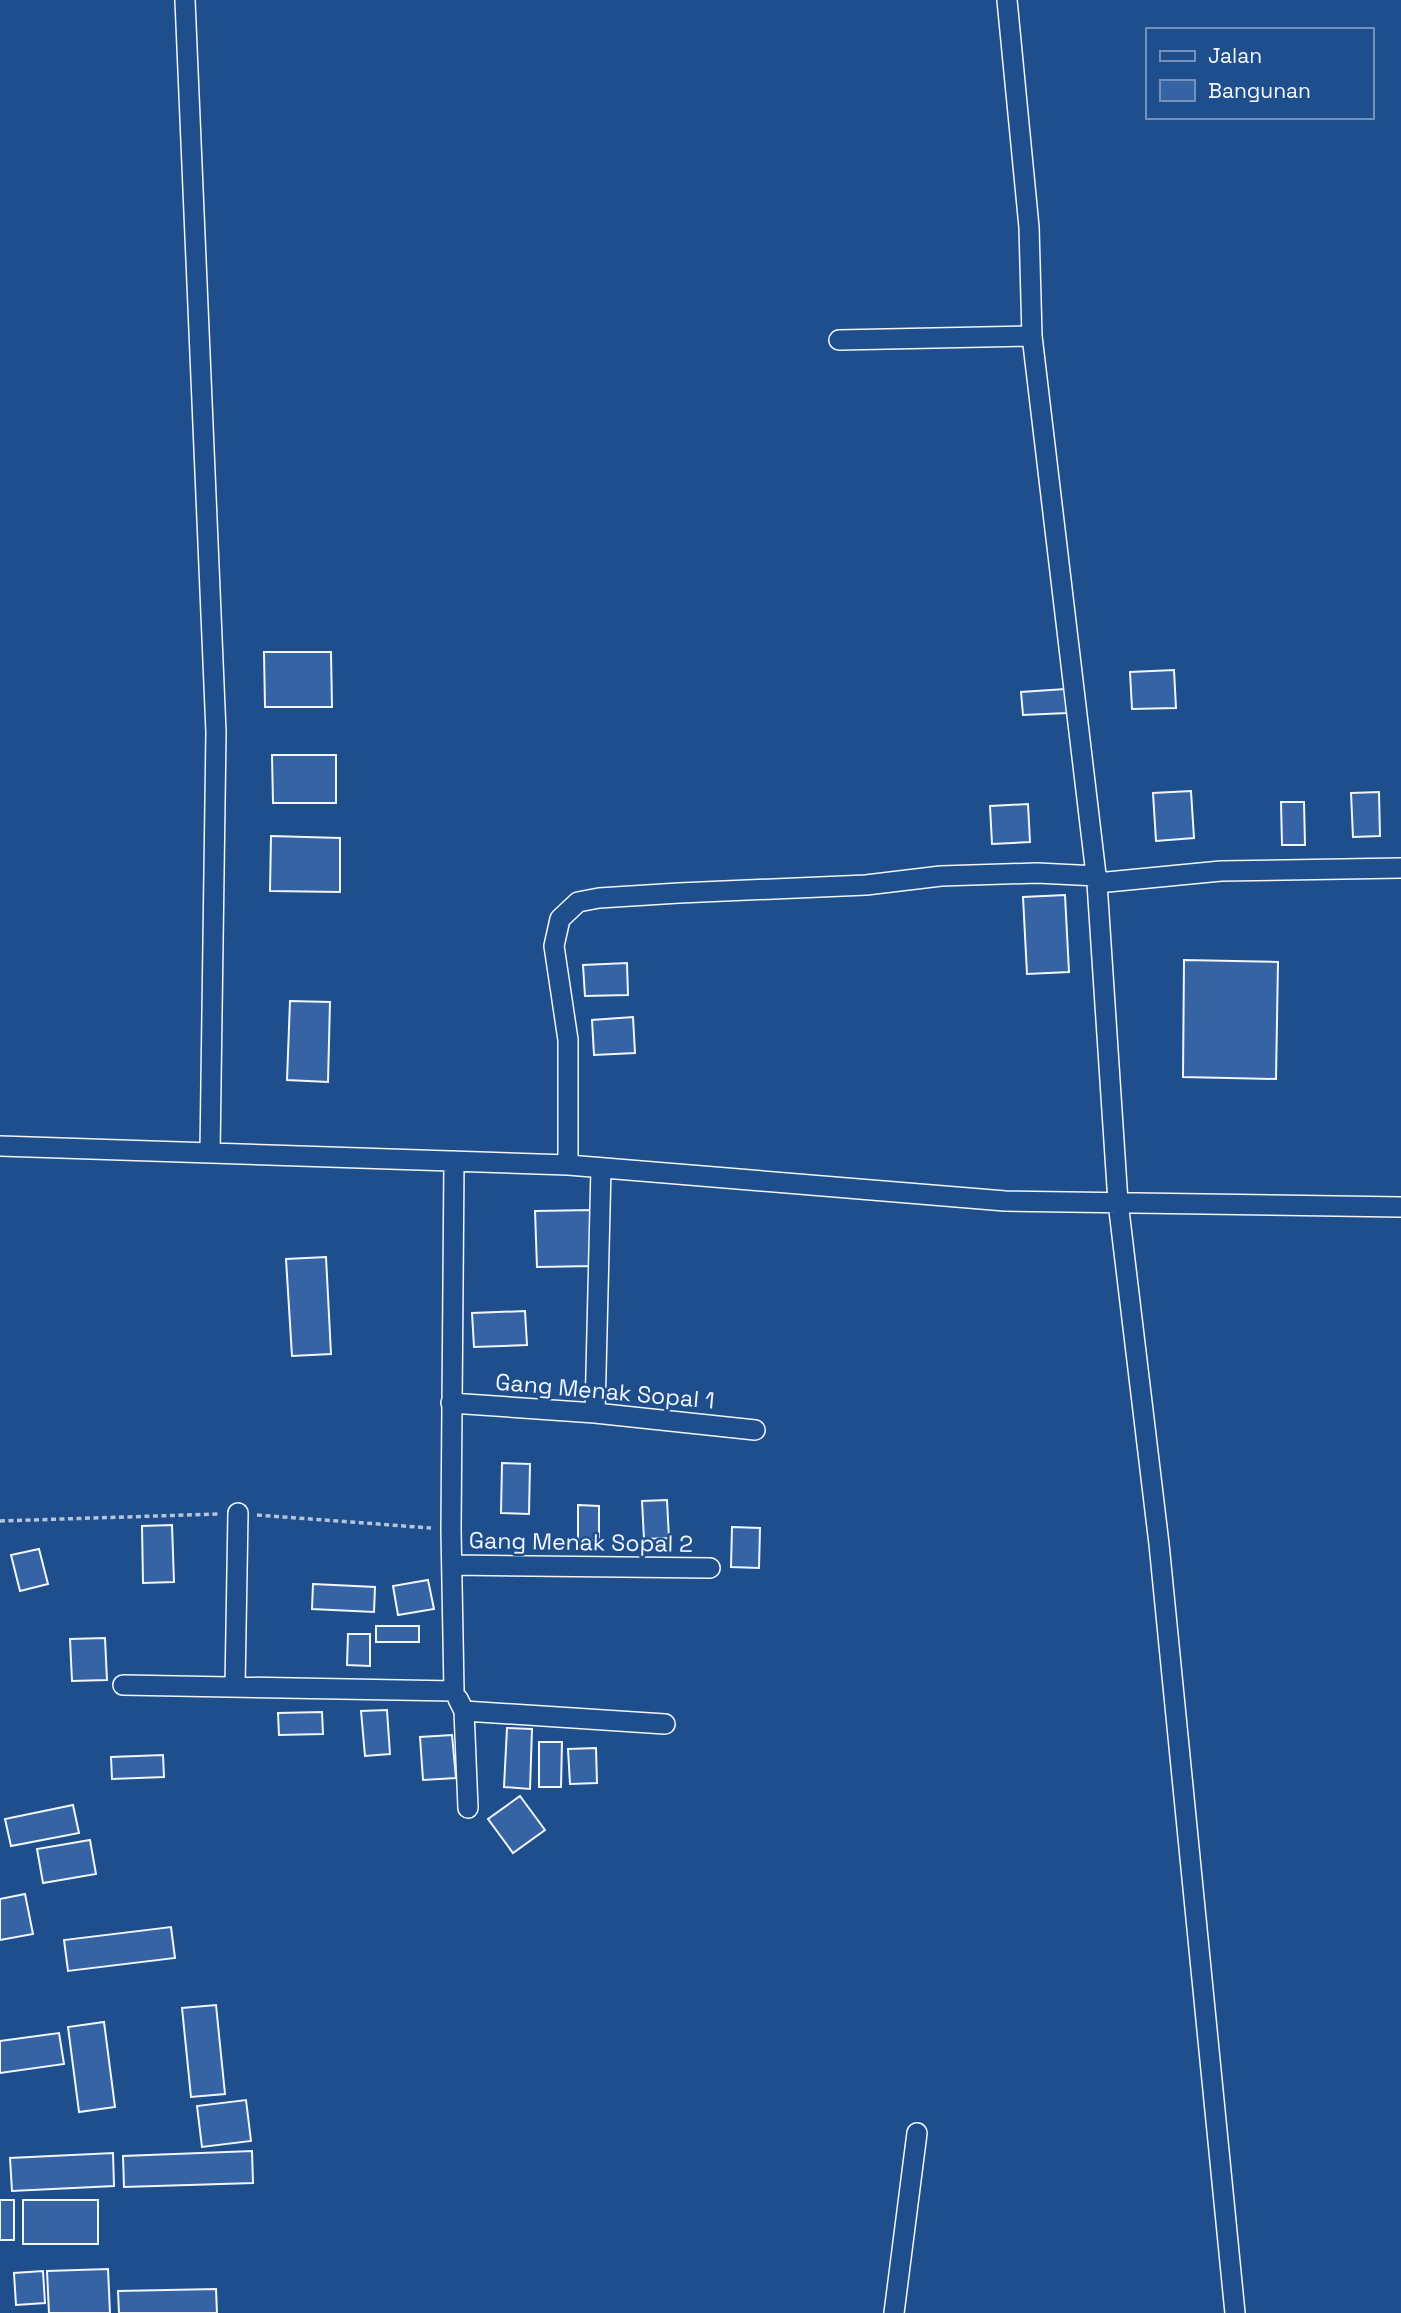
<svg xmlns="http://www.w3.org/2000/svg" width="1401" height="2313" font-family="'Space Grotesk',sans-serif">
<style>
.building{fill:#3563a3;stroke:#f2f6ff;stroke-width:2}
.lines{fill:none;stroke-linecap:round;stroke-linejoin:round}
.minor-casing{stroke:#f2f6ff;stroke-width:22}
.path{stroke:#b3c4dc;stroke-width:3.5;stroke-dasharray:5 3.5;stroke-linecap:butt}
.minor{stroke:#1f4e8c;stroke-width:19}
.labels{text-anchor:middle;stroke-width:5;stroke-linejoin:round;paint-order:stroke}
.street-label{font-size:23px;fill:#f2f6ff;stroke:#1f4e8c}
</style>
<rect width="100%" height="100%" fill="#1f4e8c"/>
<path class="building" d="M264 652H331L332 707H265Z
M1174 670 1176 708 1132 709 1130 672Z
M1065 689 1067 713 1023 715 1021 692Z
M272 755H336V803H273Z
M1191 791 1194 838 1156 841 1153 793Z
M1379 792 1380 836 1353 837 1351 793Z
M1281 802H1304L1305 845H1282Z
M1028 804 1030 842 992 844 990 806Z
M271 836 340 838V892L270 891Z
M1065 895 1069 972 1027 974 1023 897Z
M1184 960 1278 962 1276 1079 1183 1077Z
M627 963 628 995 585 996 583 965Z
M290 1001 330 1002 328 1082 287 1080Z
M633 1017 635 1053 594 1055 592 1020Z
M593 1210 595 1266 537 1267 535 1211Z
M326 1257 331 1354 292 1356 286 1259Z
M525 1311 527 1345 474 1347 472 1313Z
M502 1463 530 1464 529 1514 501 1513Z
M667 1500 669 1538 644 1539 642 1501Z
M578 1505 599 1506V1540H578Z
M172 1525 174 1582 143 1583 142 1526Z
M732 1527 760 1528 759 1568 731 1567Z
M39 1549 48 1584 20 1591 11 1555Z
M428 1580 434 1609 398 1615 393 1586Z
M313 1584 375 1587 374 1612 312 1609Z
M376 1626H419V1642H376Z
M348 1634H370V1666L347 1665Z
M105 1638 107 1680 72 1681 70 1639Z
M387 1710 390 1754 365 1756 361 1711Z
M322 1712 323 1734 279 1735 278 1713Z
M507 1728 532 1729 530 1789 504 1787Z
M452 1735 456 1778 423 1780 420 1737Z
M539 1742H562L561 1787H539Z
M596 1748 597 1783 570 1784 568 1749Z
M163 1755 164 1777 112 1779 111 1757Z
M520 1796 545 1830 513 1853 488 1819Z
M73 1805 79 1833 11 1846 5 1819Z
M90 1840 96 1874 43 1883 37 1849Z
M25 1894 33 1934 0 1940V1899Z
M171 1927 175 1958 68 1971 64 1940Z
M216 2005 225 2094 191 2097 182 2008Z
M104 2022 115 2107 79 2112 68 2027Z
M59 2033 64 2064 0 2073V2041Z
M246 2100 251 2141 202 2147 197 2106Z
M252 2151 253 2183 124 2187 123 2156Z
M113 2153 114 2186 12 2191 10 2158Z
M0 2200H14V2240H0Z
M23 2200H98V2244H23Z
M108 2269 110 2313H49L47 2271Z
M43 2271 45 2303 16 2305 14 2273Z
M216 2289 217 2313H119L118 2291Z"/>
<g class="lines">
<g class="minor-casing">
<path id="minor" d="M185 0 216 732 210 1153
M1007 0 1029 227 1032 336 1097 883 1118 1202 1159 1544 1235 2313
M839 340 1032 336
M1097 883 1221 871 1401 868
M0 1146 568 1165 1005 1201 1401 1207
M568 1165V1040L554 946 560 919 578 902 599 898 679 893 866 885 941 876 1037 873 1097 876
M451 1403 595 1413 755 1430
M595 1413 601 1168
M452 1565 710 1568
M123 1685 454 1691 451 1530 454 1161
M235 1687 238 1513
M458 1699 464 1711 468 1808
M464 1711 665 1724
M894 2313 917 2133"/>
</g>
<path class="path" d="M257 1515 431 1528
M0 1521 218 1514"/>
<use href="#minor" class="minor"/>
</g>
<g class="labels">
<g class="street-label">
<text transform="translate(605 1391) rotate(5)" y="8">Gang Menak Sopal 1</text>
<text transform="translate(581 1542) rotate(1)" y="8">Gang Menak Sopal 2</text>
</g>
</g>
<rect x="1146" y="28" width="228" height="91" fill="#1f4e8c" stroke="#7391ba" stroke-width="2"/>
<rect x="1160" y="51" width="35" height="10" fill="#1f4e8c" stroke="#7391ba" stroke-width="2"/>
<text x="1208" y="63" font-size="21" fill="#f2f6ff">Jalan</text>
<rect x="1160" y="80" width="35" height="21" fill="#3563a3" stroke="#7391ba" stroke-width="2"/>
<text x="1208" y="98" font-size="21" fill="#f2f6ff">Bangunan</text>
</svg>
